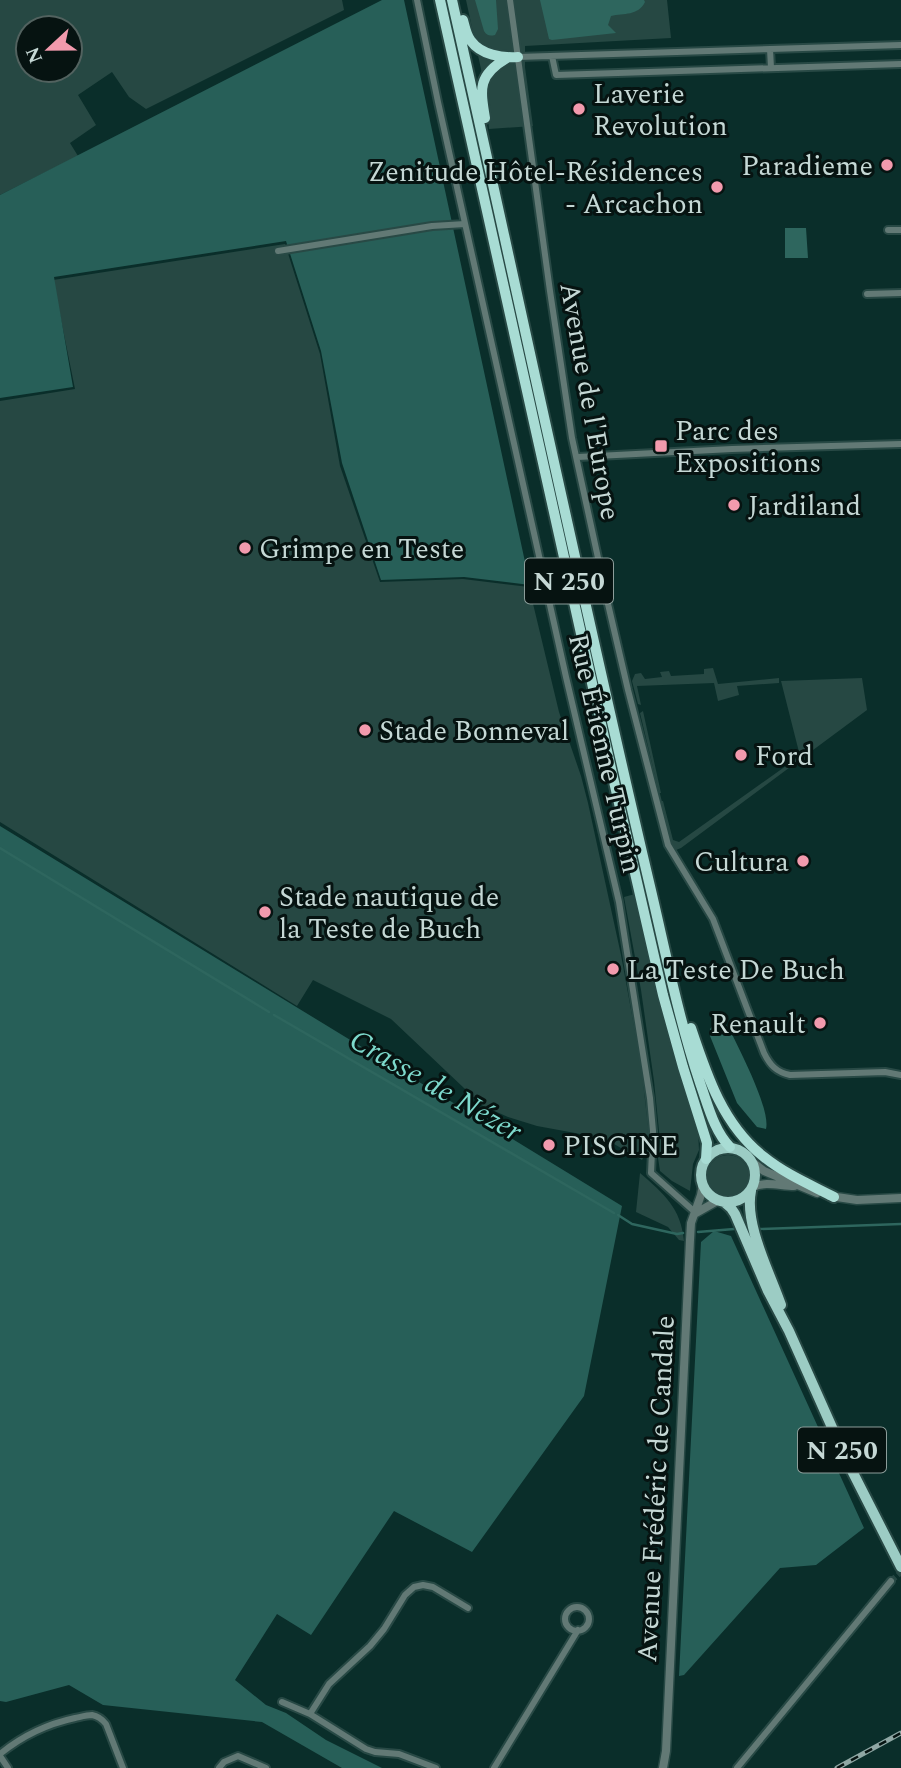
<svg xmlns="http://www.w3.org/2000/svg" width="901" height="1768" font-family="Spectral,serif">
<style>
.green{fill:#264843;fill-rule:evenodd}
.forest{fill:#275f58}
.water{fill:#2e665e}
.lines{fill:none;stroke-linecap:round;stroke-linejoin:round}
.stream{stroke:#2e665e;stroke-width:2.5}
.minor-tunnel{stroke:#264844;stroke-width:6;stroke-dasharray:6 3;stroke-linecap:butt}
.minor-casing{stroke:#284945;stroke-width:10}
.tertiary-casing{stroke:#284945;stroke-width:11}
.primary-casing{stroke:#284945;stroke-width:14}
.trunk-casing{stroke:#284945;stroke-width:14}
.minor{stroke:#627975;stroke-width:6}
.tertiary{stroke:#627975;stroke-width:8}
.primary{stroke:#9cccc4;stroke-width:10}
.trunk{stroke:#a8dcd4;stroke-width:10}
.rail-casing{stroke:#8fa7a4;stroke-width:5}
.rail{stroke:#061311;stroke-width:2.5;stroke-dasharray:8;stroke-linecap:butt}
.poi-dot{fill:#f29aad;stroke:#061311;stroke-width:2.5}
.labels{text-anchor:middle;stroke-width:6;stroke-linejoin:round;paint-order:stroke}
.shield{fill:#061311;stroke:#8c9d9a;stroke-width:2}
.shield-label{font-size:26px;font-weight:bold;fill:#c5d8d5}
.poi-label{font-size:28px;fill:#c5d8d5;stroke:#061311;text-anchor:start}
.street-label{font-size:28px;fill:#c5d8d5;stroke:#061311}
.water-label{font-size:30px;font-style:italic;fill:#7dd9cc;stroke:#061311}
</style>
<rect width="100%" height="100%" fill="#0a2e2a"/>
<path class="green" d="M0 0H342L344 10 146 109 129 97 112 72 78 95 96 125 70 143 78 156 0 195ZM28 28H70V70H28Z
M466 0H667L671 38 525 46V67L533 126 489 129 486 92Z
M285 244 320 354 340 466 380 582 463 579 529 587 559 712 581 776 588 803 621 955 641 1064 650 1144 642 1160 614 1144 586 1135 537 1126 508 1117 483 1106 391 1019 313 980 297 1006 0 822V401L75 389 53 280Z
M713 668 718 684 779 678V683L737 686 739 695 718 701 714 683 637 686 641 705 638 704 632 681 635 674 641 673 645 679 662 677 660 672 669 671 671 676 704 674V669Z
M862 678 867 710 681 848 676 850 672 847 661 801H663L673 840 679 842 800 756 781 681Z
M643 711 661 793H659L640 713Z
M635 894 658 996 675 1060 698 1129 699 1150 693 1164 690 1191 672 1181 660 1171 658 1158 660 1141 654 1081 641 990 624 897Z
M707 1176a21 21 0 1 1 42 0a21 21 0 1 1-42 0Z
M640 1173C664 1194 681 1208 684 1241L679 1240 668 1227 636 1212Z"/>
<path class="forest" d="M382 0H404L530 585 464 577 381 580 342 463 321 351 286 241 54 277 73 387 0 398V195Z
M0 826 622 1206 584 1396 472 1552 394 1511 311 1635 277 1614 235 1680 266 1705 286 1713 326 1740 382 1768H342L262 1722 103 1705 69 1685 6 1702 0 1701Z
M714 1231 731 1236 864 1528 816 1565 780 1568 684 1675 679 1676 701 1242Z"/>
<path class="water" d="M475 0H496L498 29 495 35C490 36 487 36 484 31Z
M540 0H644L645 2C638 16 624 13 611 16L608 25 616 33 552 40 549 39Z
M785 228H806L808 258H785Z
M720 1023 728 1026C738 1047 771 1109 766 1129L757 1127 737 1103 710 1036V1029L714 1024Z"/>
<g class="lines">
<path class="stream" d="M0 848 269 1012
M274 1015 614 1213
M618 1215 632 1224 677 1234 683 1233
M759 1229 901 1224
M698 1232 734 1229"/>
<path class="minor-tunnel" d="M891 1581 901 1572"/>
<g class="minor-casing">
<path id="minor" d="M417 0 438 102 566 677 619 902 650 1098 653 1131 651 1173 696 1213
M510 0 550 291 572 438 608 604 628 690 668 845 713 919 764 1053C770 1065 776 1072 790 1075L885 1072 901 1075
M770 49 771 68
M552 56 556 75 901 64
M518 57 901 45
M888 230H901
M278 251 432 226 465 224
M867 294 901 293
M578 457 732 449 901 444
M565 1619a12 12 0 1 1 24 0a12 12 0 1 1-24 0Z
M282 1702 310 1714 366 1749 375 1752 399 1754 436 1768
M310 1714 329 1684 370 1646 384 1629 405 1595 414 1587 423 1585 433 1587 468 1608
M0 1754C22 1736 47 1724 75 1718 80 1717 87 1715 92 1715 98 1716 102 1719 106 1724L123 1768
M0 1756 8 1768
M219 1768 224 1762 238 1756 266 1768
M494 1768 578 1630
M737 1768 891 1581"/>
</g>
<g class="tertiary-casing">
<path id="tertiary" d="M751 1161 764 1171 817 1193
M753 1187C766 1181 780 1186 794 1186
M830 1196 857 1200 901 1198
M696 1213 719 1200
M663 1768 666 1751 690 1240 691 1223 701 1195 703 1184"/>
</g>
<g class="primary-casing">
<path id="primary" d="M701 1175a27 27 0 1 1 54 0a27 27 0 1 1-54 0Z
M751 1191C744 1224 770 1273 781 1305
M724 1202 731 1208 735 1214 768 1291 789 1331 847 1461 901 1567"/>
</g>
<g class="trunk-casing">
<path id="trunk" d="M440 0 612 773 663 995 683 1067 707 1143 706 1159
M452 0C518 294 580 589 649 882 665 949 678 1017 700 1083 708 1105 714 1131 730 1147
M463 20C465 27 466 35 471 41 481 55 502 58 518 57
M485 118C480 88 478 75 507 58
M691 1028C707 1076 723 1125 764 1157 785 1174 811 1185 834 1197"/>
</g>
<use href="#minor" class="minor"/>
<use href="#tertiary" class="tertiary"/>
<use href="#primary" class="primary"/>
<use href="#trunk" class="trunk"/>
<g class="rail-casing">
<path id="rail" d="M837 1768 901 1733"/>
</g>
<use href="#rail" class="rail"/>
</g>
<g class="poi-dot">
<circle cx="579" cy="109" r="7"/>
<circle cx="887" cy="165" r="7"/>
<circle cx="717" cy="187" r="7"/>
<rect x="654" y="439" width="14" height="14" rx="3.5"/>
<circle cx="734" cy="505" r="7"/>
<circle cx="245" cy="548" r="7"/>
<circle cx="365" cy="730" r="7"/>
<circle cx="741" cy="755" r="7"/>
<circle cx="803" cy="861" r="7"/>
<circle cx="265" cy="912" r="7"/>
<circle cx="613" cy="969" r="7"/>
<circle cx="820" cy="1023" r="7"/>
<circle cx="549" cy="1145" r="7"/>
</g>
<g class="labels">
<g class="shield">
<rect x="525" y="558.5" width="88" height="45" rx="5"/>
<rect x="798" y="1427.5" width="88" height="45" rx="5"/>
</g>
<g class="shield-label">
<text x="569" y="590">N 250</text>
<text x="842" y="1459">N 250</text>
</g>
<g class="poi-label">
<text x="593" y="103">Laverie<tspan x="593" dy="32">Revolution</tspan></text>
<text x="873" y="175" text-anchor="end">Paradieme</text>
<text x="703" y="181" text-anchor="end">Zenitude Hôtel-Résidences<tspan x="703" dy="32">- Arcachon</tspan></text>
<text x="675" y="440">Parc des<tspan x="675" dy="32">Expositions</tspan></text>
<text x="748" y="515">Jardiland</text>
<text x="259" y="558">Grimpe en Teste</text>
<text x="379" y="740">Stade Bonneval</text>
<text x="755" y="765">Ford</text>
<text x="789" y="871" text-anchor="end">Cultura</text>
<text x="279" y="906">Stade nautique de<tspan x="279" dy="32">la Teste de Buch</tspan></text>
<text x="627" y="979">La Teste De Buch</text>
<text x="806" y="1033" text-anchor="end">Renault</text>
<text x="563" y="1155">PISCINE</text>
</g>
<g class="street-label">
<text transform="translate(591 401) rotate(80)" y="10">Avenue de l'Europe</text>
<text transform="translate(606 753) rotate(77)" y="10">Rue Étienne Turpin</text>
<text transform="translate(655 1489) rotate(-87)" y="10">Avenue Frédéric de Candale</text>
</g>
<g class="water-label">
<text transform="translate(436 1085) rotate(30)" y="10">Crasse de Nézer</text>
</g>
</g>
<g transform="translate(49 49) rotate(248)"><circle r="33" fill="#061311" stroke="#52625f" stroke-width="2"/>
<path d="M0-5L12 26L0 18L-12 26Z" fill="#f29aad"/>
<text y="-10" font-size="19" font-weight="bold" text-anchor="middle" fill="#c5d8d5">N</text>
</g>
</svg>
